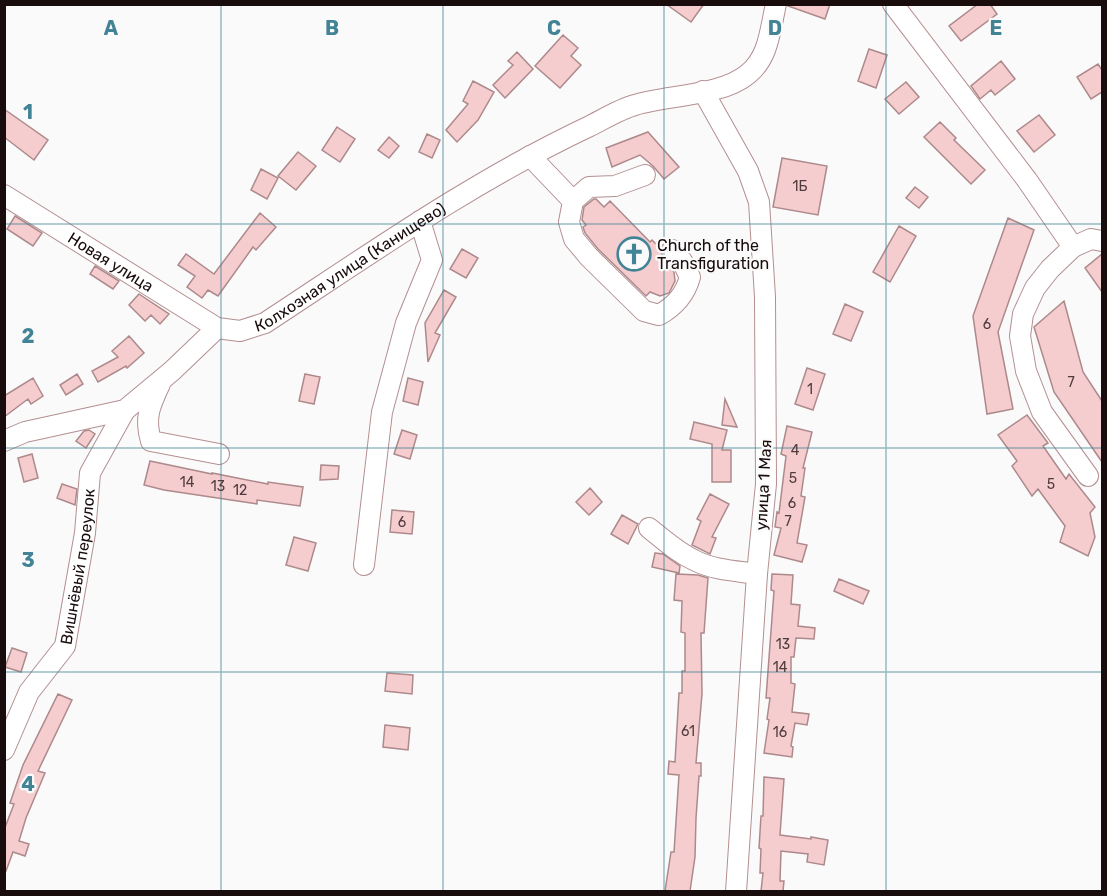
<svg xmlns="http://www.w3.org/2000/svg" width="1107" height="896" font-family="Rubik,sans-serif">
<style>
.building{fill:#f5cdcf;stroke:#ad898b;stroke-width:1.5}
.lines{fill:none;stroke-linecap:round;stroke-linejoin:round}
.minor-casing{stroke:#b48f91;stroke-width:22}
.minor{stroke:#fff;stroke-width:20}
.grid{fill:none;stroke:#428396;stroke-width:1.5;stroke-opacity:0.55}
.labels{text-anchor:middle;stroke-width:4.5;stroke-linejoin:round;paint-order:stroke}
.number-label{font-size:14px;fill:#503c3e}
.poi-label{font-size:16px;fill:#190c0d;stroke:#fafafa;text-anchor:start}
.street-label{font-size:16px;fill:#190c0d;stroke:#fafafa}
.grid-label{font-size:20px;text-anchor:middle;font-weight:bold;fill:#428396;stroke:#fafafa;stroke-width:4.5;stroke-linejoin:round;paint-order:stroke}
</style>
<rect width="100%" height="100%" fill="#fafafa"/>
<path class="building" d="M666 4H704L691 22Z
M788 4H830L825 19 788 6Z
M978 4H990L997 14 961 41 949 26Z
M563 35 578 48 571 56 581 65 560 88 535 66Z
M869 49 887 55 876 88 858 81Z
M517 52 533 69 505 98 493 85 513 65 508 61Z
M1001 61 1015 79 995 95 991 90 980 99 971 86Z
M1098 64 1102 70V92L1091 99 1077 77Z
M473 81 494 92 478 120 457 142 446 130 468 104 463 101Z
M906 82 919 97 899 114 885 99Z
M4 109 48 140 34 160 4 137Z
M1039 115 1055 135 1034 152 1017 131Z
M940 122 956 138 954 140 985 170 971 184 924 137Z
M337 127 355 139 340 162 322 150Z
M648 132 679 167 664 179 653 166 640 155 612 167 606 148Z
M427 134 440 140 432 158 419 152Z
M389 137 399 146 389 158 378 150Z
M298 152 316 166 296 190 278 176Z
M782 158 827 166 818 215 773 207Z
M261 169 278 178 267 199 251 190Z
M915 187 928 197 919 208 906 198Z
M594 199H596L604 207 610 201 650 242 652 240 660 248 663 258 674 272 675 281 669 293 660 296 650 292 646 296 598 249 585 233 583 227 586 225 582 220 584 207Z
M260 213 276 227 256 250 253 247 218 296 208 290 202 298 187 287 195 276 178 265 186 254 214 274Z
M15 216 42 233 33 246 7 229Z
M1008 218 1034 230 998 332 1013 409 987 414 973 316Z
M899 226 916 236 890 282 873 272Z
M462 249 478 258 466 278 450 269Z
M1102 254V292L1085 268Z
M95 266 119 281 113 289 90 274Z
M444 290 456 297 435 333 440 335 428 362 425 323Z
M139 294 169 314 160 324 151 315 145 321 129 305Z
M1064 301 1083 372 1102 401V462L1054 392 1034 327Z
M845 304 863 312 851 341 833 334Z
M129 336 144 353 127 368 126 366 98 382 92 371 118 357 112 351Z
M807 368 825 374 813 410 795 404Z
M77 374 83 384 66 395 60 385Z
M305 374 320 377 314 404 299 401Z
M33 378 43 396 31 404 28 399 4 417V396Z
M408 378 423 382 418 405 403 401Z
M725 399 737 427 722 425Z
M1027 415 1048 443 1043 446 1066 479 1069 474 1095 507 1090 513 1095 537 1088 556 1060 542 1065 526 1038 489 1032 496 1012 466 1017 461 998 435Z
M694 422 727 430 722 450H731V482H712V444L690 439Z
M787 426 812 432 803 468H805L801 496 805 497 797 543 807 545 802 562 774 555 781 528 775 527 777 512 779 513 786 456 781 454Z
M89 430 95 434 86 448 76 441 84 431Z
M402 430 417 435 410 459 394 454Z
M32 454 38 478 24 482 18 458Z
M150 461 212 474V473L268 484V482L303 487 300 506 257 500V504L164 490 144 485Z
M321 465 339 466 338 479 320 480Z
M62 484 77 489 75 505 57 498Z
M590 488 602 502 589 515 576 502Z
M710 494 729 504 712 537 716 538 710 554 692 545 701 521 697 519Z
M392 510 414 512 412 534 390 532Z
M622 515 638 524 628 544 611 534Z
M294 537 316 543 308 571 286 565Z
M655 553 663 554 680 566 679 573 652 567Z
M676 574 698 575 708 578 704 633H701L702 694 696 763H701V776H699L696 818 695 857 690 891H665L671 852H674L679 775 668 774 669 761 675 762 679 693H682V671H685V633L681 632 682 601 674 600Z
M772 574 793 575 791 604 800 605 798 626 815 628 814 639 796 638 794 657H791V683L795 684 792 712 809 714 807 725 795 723 791 746 793 747 792 757 764 753 769 720 767 719 770 698H766L774 591 771 590Z
M839 579 869 591 863 604 834 591Z
M12 648 27 653 21 672 5 667Z
M387 673 413 675 412 694 385 691Z
M58 694 72 700 38 771 45 773 26 818 19 841 29 844 25 856 13 852 6 871H4V830L14 804 10 803 23 765Z
M385 725 410 728 408 750 383 747Z
M764 777 784 779 780 835 811 839V837L828 840 824 865 807 862 808 854 781 851 780 881H784L783 891H761L763 873H760L761 849 759 848 761 816H763Z"/>
<g class="lines">
<g class="minor-casing">
<g id="minor">
<path d="M893 4 1027 180 1073 247 1050 269 1035 288 1023 314 1020 336 1026 371 1042 412 1088 476"/>
<path d="M703 91 748 171 759 202 765 297 766 484 757 574 736 892"/>
<path d="M530 156 573 201 569 222 574 239 589 257 644 311 659 315C675 306 685 295 690 277L682 261 672 250"/>
<path id="s1" d="M4 195 217 328 240 331 265 323C370 254 475 180 590 126 604 119 620 109 635 105 668 95 722 96 748 74 769 57 770 30 776 4"/>
<path d="M573 201 589 187 615 186 645 175"/>
<path d="M1073 247 1091 239 1102 241"/>
<path d="M160 384C150 405 144 418 151 441L219 454"/>
<path d="M4 441 25 432 125 410 172 371 217 328"/>
<path d="M649 528C664 540 678 553 696 561 714 570 737 571 757 574"/>
<path d="M364 565 382 412 406 323 432 260 420 221"/>
<path id="s2" d="M4 750 29 692 65 646 85 533 90 473 125 410"/>
</g>
</g>
<use href="#minor" class="minor"/>
</g>
<path class="grid" d="M221 4V892M443 4V892M664 4V892M886 4V892M4 224H1102M4 448H1102M4 672H1102"/>
<defs>
<g id="church-ring" transform="scale(1.725)"><circle r="9.5" fill="#fafafa" stroke="#428396" stroke-width="1.5"/><path d="M-1.2-6h2.4v3.5h3.3v2.4h-3.3V6h-2.4V-.1h-3.3v-2.4h3.3Z" fill="#428396"/></g>
</defs>
<g fill-rule="evenodd">
<use href="#church-ring" x="634" y="254"/>
</g>
<g class="labels">
<g class="number-label">
<text x="800" y="191">1Б</text>
<text x="987" y="329">6</text>
<text x="1071" y="387">7</text>
<text x="810" y="394">1</text>
<text x="795" y="455">4</text>
<text x="793" y="483">5</text>
<text x="187" y="487">14</text>
<text x="1051" y="489">5</text>
<text x="218" y="491">13</text>
<text x="240" y="495">12</text>
<text x="792" y="508">6</text>
<text x="788" y="526">7</text>
<text x="402" y="527">6</text>
<text x="783" y="649">13</text>
<text x="780" y="672">14</text>
<text x="688" y="736">61</text>
<text x="780" y="737">16</text>
</g>
<g class="poi-label">
<text x="657" y="251">Church of the<tspan x="657" dy="18">Transfiguration</tspan></text>
</g>
<g class="street-label">
<text dy="6" stroke="none"><textPath href="#s1" startOffset="126">Новая улица</textPath></text>
<text dy="6" stroke="none"><textPath href="#s1" startOffset="402">Колхозная улица (Канищево)</textPath></text>
<text transform="translate(763 485) rotate(-87)" y="6">улица 1 Мая</text>
<text dy="6" stroke="none"><textPath href="#s2" startOffset="202">Вишнёвый переулок</textPath></text>
</g>
</g>
<g class="grid-label">
<text x="111" y="35">A</text>
<text x="332" y="35">B</text>
<text x="554" y="35">C</text>
<text x="775" y="35">D</text>
<text x="996" y="35">E</text>
<text x="28" y="119">1</text>
<text x="28" y="343">2</text>
<text x="28" y="567">3</text>
<text x="28" y="791">4</text>
</g>
<rect width="1107" height="896" fill="none" stroke="#190c0d" stroke-width="12"/>
</svg>
